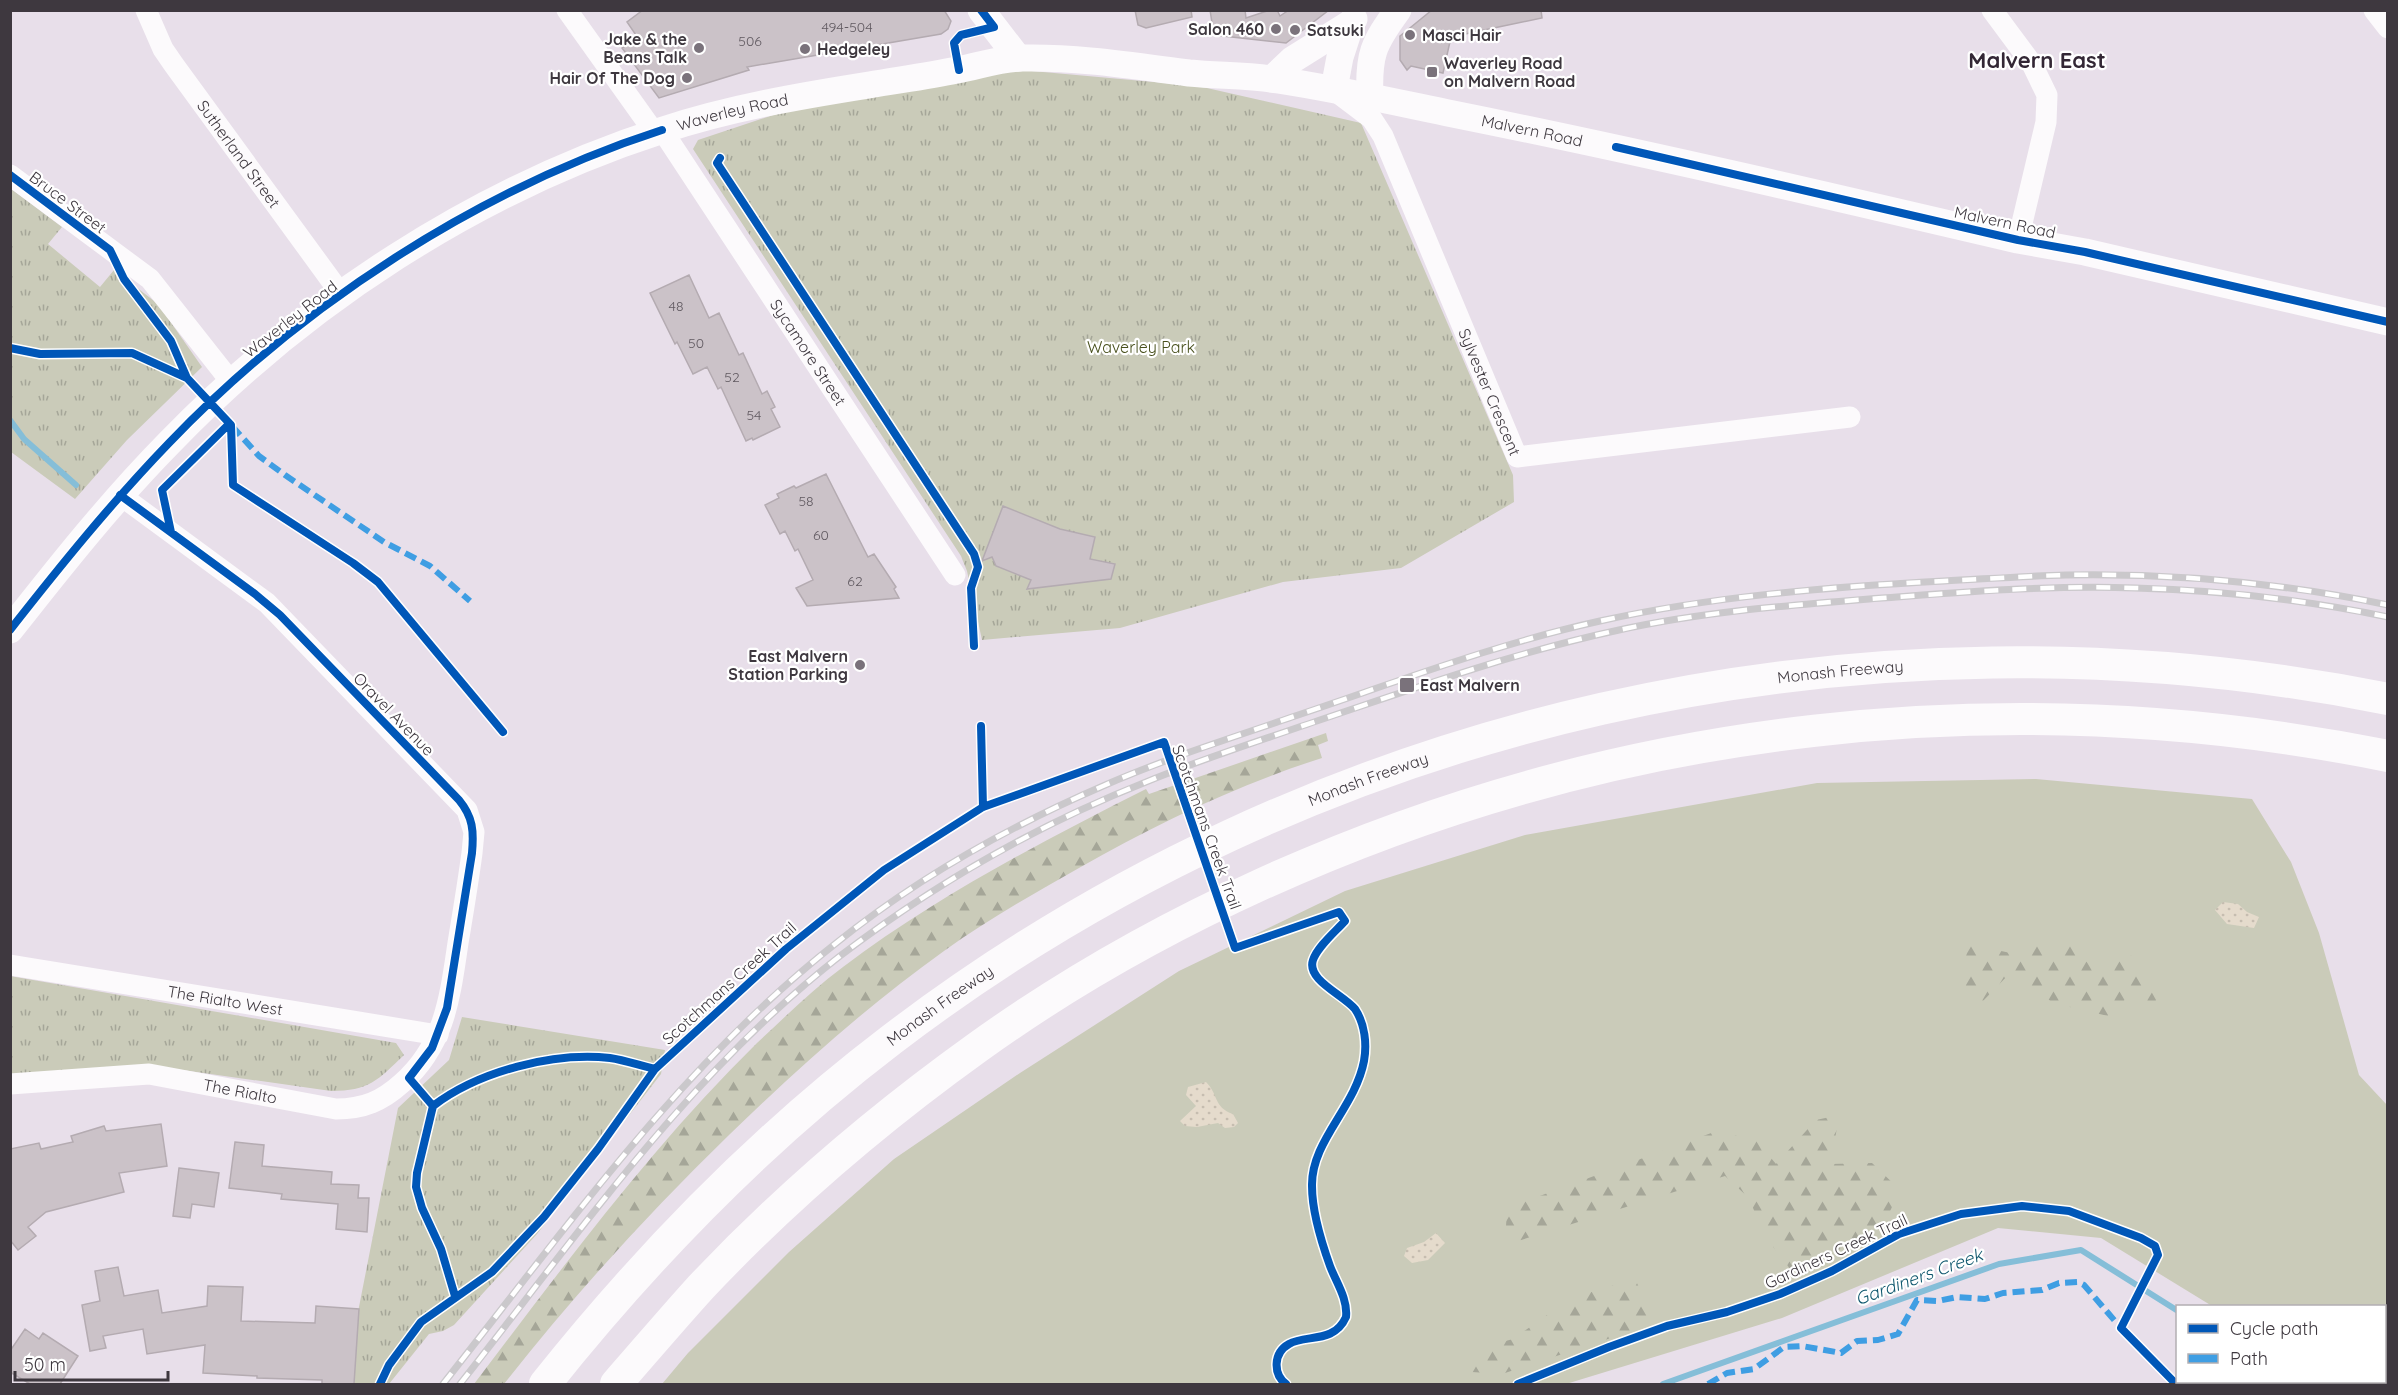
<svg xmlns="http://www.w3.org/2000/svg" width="2398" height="1395" font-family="Quicksand,sans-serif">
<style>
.green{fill:#cacbb9}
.forest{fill:url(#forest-firs)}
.sand{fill:url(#sand-dots)}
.park{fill:url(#park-tufts)}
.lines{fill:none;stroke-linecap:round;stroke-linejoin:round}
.stream{stroke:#85bed8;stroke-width:6}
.building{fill:#cbc2c8;stroke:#b4abb1;stroke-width:1.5}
.minor{stroke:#fcfafc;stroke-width:21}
.major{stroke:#fcfafc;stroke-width:27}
.highway{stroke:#fcfafc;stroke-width:32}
.rail-casing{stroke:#cac8cb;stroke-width:7}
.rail{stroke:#fff;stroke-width:4.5;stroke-dasharray:14;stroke-linecap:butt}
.quiet{stroke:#3f9ee3;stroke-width:6;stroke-dasharray:12 6;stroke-linecap:butt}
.cycleway-casing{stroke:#fff;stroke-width:11}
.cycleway{stroke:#0057b8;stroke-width:8}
.poi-dot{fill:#7a727b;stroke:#fff;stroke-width:2}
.labels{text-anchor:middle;stroke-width:4.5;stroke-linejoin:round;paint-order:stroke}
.number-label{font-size:14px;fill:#615a61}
.poi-label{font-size:16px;font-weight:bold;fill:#3e383f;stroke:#fff;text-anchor:start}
.street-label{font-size:16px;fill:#3e383f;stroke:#fff}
.park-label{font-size:16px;fill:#48501c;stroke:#fff}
.water-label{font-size:18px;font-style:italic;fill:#0f576e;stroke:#fff}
.district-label{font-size:22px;font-weight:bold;fill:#332735;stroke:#fff}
</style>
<defs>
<pattern id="forest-firs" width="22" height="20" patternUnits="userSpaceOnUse" patternTransform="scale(1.5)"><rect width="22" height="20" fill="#cacbb9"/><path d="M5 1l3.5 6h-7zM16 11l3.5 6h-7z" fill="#a5a698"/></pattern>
<pattern id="sand-dots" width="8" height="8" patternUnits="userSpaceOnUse" patternTransform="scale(1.5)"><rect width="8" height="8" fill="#e5dbcc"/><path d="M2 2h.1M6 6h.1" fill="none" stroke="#c6bdb0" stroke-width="1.8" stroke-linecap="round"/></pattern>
<pattern id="park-tufts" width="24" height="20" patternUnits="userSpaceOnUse" patternTransform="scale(1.5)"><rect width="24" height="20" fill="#cacbb9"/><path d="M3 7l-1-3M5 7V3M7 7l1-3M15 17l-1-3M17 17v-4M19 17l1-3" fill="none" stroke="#a5a698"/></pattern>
</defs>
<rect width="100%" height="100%" fill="#e8dfea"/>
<path class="green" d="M2036 779 2252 799 2291 862 2319 933 2359 1075 2387 1105V1384H2318L2315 1382H2384V1306H2212L2101 1238 1998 1228 1782 1318 1566 1384H662L688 1353 789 1252 894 1159 1020 1073 1179 971 1345 891 1525 835 1817 783Z"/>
<path class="forest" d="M1326 733 1328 741 1318 745 1322 758C1237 785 1156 824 1079 868 1033 894 987 920 944 951 867 1006 797 1069 729 1135 648 1214 573 1296 504 1384H474C563 1267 651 1147 757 1043 785 1017 812 990 843 967 937 896 1041 842 1146 789L1149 794Z
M1968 944 2020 955 2035 946H2071L2089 964 2128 950 2156 1000 2151 1016 2128 997 2108 1016 2053 1003 2012 971 1982 1002 1962 982Z
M1839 1115 1831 1164 1872 1163 1900 1190 1883 1226 1794 1274 1764 1235 1749 1198 1725 1176 1505 1245 1507 1208 1714 1132 1755 1139 1776 1164 1816 1120Z
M1635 1279 1656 1323 1502 1374 1472 1372 1476 1349 1513 1339 1571 1298Z"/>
<path class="sand" d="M2223 902 2238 904 2247 912 2259 917 2254 928 2227 924 2215 910Z
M1206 1082C1219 1095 1213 1107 1233 1114L1238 1123 1234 1127 1225 1128 1218 1123 1197 1127 1185 1126 1180 1121 1196 1106 1186 1095 1188 1087Z
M1436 1233 1445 1243 1428 1260 1412 1263 1404 1256 1407 1248 1424 1242Z"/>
<path class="park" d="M1021 70 1198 86 1361 123 1513 475 1514 502 1401 568 1283 582 1120 628 982 640 967 571 961 556 693 149 698 140 800 106Z
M10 188 62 227 48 244 100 287 114 270 158 304 202 367 127 440 75 499 11 452Z
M10 976 396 1043 404 1055C378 1080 369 1091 331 1091L147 1065 11 1075Z
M462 1017 665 1050 661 1074 537 1234 454 1325 443 1331 429 1334 389 1384H351L358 1312 398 1108 449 1060Z"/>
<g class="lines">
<path class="stream" d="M10 420 24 439 76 485
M2274 1382 2277 1384
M1663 1384 1999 1264 2081 1250 2178 1311"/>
</g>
<path class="building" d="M643 10H944L951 21 948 29 941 34 747 67 749 70 659 98 622 48 638 38 627 22Z
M1135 10H1191L1192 17 1146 28 1138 25Z
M1210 10H1245L1246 18 1270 10H1277L1280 16 1289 10H1329L1286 43 1214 35Z
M1432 10H1541L1542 18 1451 37 1443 73 1411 66 1407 70 1400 60V36Z
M689 275 709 318 719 313 739 355 743 353 762 394 767 391 775 407 771 409 780 427 753 440 752 438 746 441 721 387 718 389 707 367 693 374 677 342 675 344 650 293Z
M826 474 868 557 874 554 896 587 894 589 899 598 807 606 796 588 813 580 798 549 795 551 785 531 780 534 765 505 779 498 777 494 794 486 796 488Z
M1003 506 1060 529 1095 537 1090 559 1115 564 1111 579 1027 589 1031 580 996 566 992 557 982 561Z
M161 1124 167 1166 119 1173 124 1192 46 1212 28 1227 36 1236 18 1250 10 1240V1149L39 1143 41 1149 73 1142 71 1136 104 1126 106 1131Z
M235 1142 264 1145 262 1166 332 1172 331 1184 359 1185 358 1198H369L367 1232 336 1229 338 1204 281 1199 282 1194 229 1188Z
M179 1168 219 1173 214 1207 192 1204 190 1218 173 1216Z
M118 1267 124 1296 158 1290 162 1313 207 1306 208 1286 243 1287 241 1321 315 1323 316 1306 359 1309 354 1384H322V1380L257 1378V1376L203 1373 205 1345 147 1354 143 1329 103 1336 106 1348 90 1351 82 1305 100 1301 95 1271Z
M25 1329 39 1339 43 1333 78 1356 60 1384H30L10 1372V1351Z"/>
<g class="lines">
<g class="minor">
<path id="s1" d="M146 10 163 49 174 65 341 294"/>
<path d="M567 10 654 132"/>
<path d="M1992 10 2032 64 2047 95 2046 122 2018 240"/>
<path d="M2374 10 2388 28"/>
<path id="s2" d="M1335 91 1372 119 1383 136 1517 457 1850 417"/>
<path id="s3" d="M662 130 955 575"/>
<path d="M10 175 150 279 232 383"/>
<path id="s4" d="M10 965 438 1035"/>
<path id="s5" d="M10 1084 149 1074 336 1109C364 1109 382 1101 402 1083 445 1045 450 997 458 943 463 913 468 883 472 853L474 832 467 810 267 603 120 495"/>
</g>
<g class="major">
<path d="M981 10 1018 58"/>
<path d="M1272 79 1292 60 1351 23"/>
<path d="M1334 89 1340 57 1351 23 1354 19"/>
<path d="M1370 98C1368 55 1373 44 1398 10"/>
<path id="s6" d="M10 630C61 565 111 502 169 443 304 303 476 190 663 130 729 108 800 96 869 85 898 80 928 76 957 70 979 66 1001 58 1023 58 1078 57 1134 66 1189 73 1219 76 1249 75 1278 80 1337 89 1395 102 1453 114 1642 152 1830 196 2018 240L2085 252 2388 322"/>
</g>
<g class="highway">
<path id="s7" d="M545 1384C647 1256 761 1139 891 1040 1315 716 1865 594 2388 699"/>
<path d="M616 1384C644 1352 672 1319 701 1287 785 1198 879 1118 978 1047 1067 983 1163 929 1262 884 1616 723 2006 679 2388 756"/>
</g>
<g class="rail-casing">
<path id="rail" d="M443 1384C564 1231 680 1066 835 944 916 879 1008 827 1103 786 1164 759 1229 739 1292 717 1394 683 1495 644 1600 621 1713 596 1829 587 1944 581 1984 579 2025 576 2066 575 2174 573 2282 583 2388 605
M460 1384C577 1236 689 1073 840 956 933 885 1037 825 1146 782 1197 761 1250 744 1302 726 1407 691 1511 653 1619 630 1706 611 1794 605 1882 598 1966 592 2051 585 2135 588 2220 590 2305 600 2388 617"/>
</g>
<use href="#rail" class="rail"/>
<path class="quiet" d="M232 426 259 456 285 475 384 542 430 566 470 601
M1708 1384 1727 1373 1754 1369 1784 1347 1802 1346 1841 1353 1857 1341 1878 1340 1898 1334 1917 1300 1938 1301 1957 1297 1985 1299 2003 1293 2042 1290 2059 1283 2078 1282 2084 1285 2121 1328"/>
<g class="cycleway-casing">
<path id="cycleway" d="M959 70 954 43 961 35 994 27 981 10
M1616 147 2018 240 2085 252 2388 322
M720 158 717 163 974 554 978 567 971 588 974 646
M10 175 110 250 124 279 171 341 187 378
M10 348 40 354 132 353 187 378 231 425 233 485 353 563 378 582 503 732
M120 495 255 594 280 615 459 800C473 817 474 831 472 853L447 1008 432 1048 409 1078 433 1106 417 1173 416 1187 422 1208 441 1249 455 1296
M171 532 162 490 229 424
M10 630C61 565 112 502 169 443 301 305 479 189 662 130
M981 726 983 807
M433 1106C479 1071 553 1052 610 1058 625 1060 641 1066 655 1069
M380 1384 389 1365 421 1322 492 1272 544 1217 598 1149 655 1069 786 949 884 870 983 807 1164 742 1235 948 1339 912 1345 921C1335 932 1318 946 1313 960 1306 980 1344 995 1355 1009 1365 1024 1367 1044 1364 1061 1355 1108 1311 1141 1312 1186 1312 1212 1321 1241 1330 1266 1336 1282 1348 1299 1346 1317 1334 1344 1306 1334 1289 1344 1273 1353 1273 1374 1286 1384
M1518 1384 1609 1347 1667 1326 1727 1312 1780 1294 1832 1271 1899 1234 1961 1214 2022 1206 2069 1211 2141 1238 2155 1246 2158 1255 2121 1328 2176 1384"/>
</g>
<use href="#cycleway" class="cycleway"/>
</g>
<g class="poi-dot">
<circle cx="1276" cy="29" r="6"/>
<circle cx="1295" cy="30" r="6"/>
<circle cx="1410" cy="35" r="6"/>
<circle cx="699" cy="48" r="6"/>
<circle cx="805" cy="49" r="6"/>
<rect x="1426" y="66" width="12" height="12" rx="3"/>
<circle cx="687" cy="78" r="6"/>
<circle cx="860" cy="665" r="6"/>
<rect x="1399" y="677" width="16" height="16" rx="3"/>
</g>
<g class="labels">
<g class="number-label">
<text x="847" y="32">494-504</text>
<text x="750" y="46">506</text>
<text x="676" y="311">48</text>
<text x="696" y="348">50</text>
<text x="732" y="382">52</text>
<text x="754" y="420">54</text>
<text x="806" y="506">58</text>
<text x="821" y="540">60</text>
<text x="855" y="586">62</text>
</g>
<g class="poi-label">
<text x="1264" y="35" text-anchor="end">Salon 460</text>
<text x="1307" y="36">Satsuki</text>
<text x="1422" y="41">Masci Hair</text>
<text x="687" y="45" text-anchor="end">Jake &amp; the<tspan x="687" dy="18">Beans Talk</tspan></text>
<text x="817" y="55">Hedgeley</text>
<text x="1444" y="69">Waverley Road<tspan x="1444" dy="18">on Malvern Road</tspan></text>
<text x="675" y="84" text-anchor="end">Hair Of The Dog</text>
<text x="848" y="662" text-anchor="end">East Malvern<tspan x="848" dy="18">Station Parking</tspan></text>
<text x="1420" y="691">East Malvern</text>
</g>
<g class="street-label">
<text dy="6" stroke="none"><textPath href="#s6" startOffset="908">Waverley Road</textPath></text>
<text dy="6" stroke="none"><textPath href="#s6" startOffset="1719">Malvern Road</textPath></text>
<text dy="6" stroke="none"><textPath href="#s1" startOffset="172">Sutherland Street</textPath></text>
<text transform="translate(68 202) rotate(37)" y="6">Bruce Street</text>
<text transform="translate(2005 222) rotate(12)" y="6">Malvern Road</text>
<text transform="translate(290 319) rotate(-38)" y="6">Waverley Road</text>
<text dy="6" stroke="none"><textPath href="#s3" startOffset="266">Sycamore Street</textPath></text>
<text dy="6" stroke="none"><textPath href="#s2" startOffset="344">Sylvester Crescent</textPath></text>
<text dy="6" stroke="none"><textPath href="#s7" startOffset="1521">Monash Freeway</textPath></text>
<text transform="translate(394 714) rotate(46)" y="6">Oravel Avenue</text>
<text dy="6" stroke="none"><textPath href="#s7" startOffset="1035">Monash Freeway</textPath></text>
<text transform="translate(1207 827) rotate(70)" y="6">Scotchmans Creek Trail</text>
<text transform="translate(729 983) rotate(-42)" y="6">Scotchmans Creek Trail</text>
<text dy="6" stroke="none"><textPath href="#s4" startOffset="218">The Rialto West</textPath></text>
<text dy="6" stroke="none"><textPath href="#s7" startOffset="549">Monash Freeway</textPath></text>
<text dy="6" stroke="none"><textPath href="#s5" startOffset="232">The Rialto</textPath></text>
<text transform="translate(1836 1251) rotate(-25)" y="6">Gardiners Creek Trail</text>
</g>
<g class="park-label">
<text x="1141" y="353">Waverley Park</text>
</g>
<g class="water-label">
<text transform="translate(1919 1277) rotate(-20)" y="6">Gardiners Creek</text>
</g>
<g class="district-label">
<text x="2037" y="68">Malvern East</text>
</g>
</g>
<rect width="2398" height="1395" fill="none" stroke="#3e383f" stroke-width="24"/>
<rect x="2176" y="1305" width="210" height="78" fill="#ffffff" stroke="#b2afb2" stroke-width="1.5"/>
<rect x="2188" y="1324" width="30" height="9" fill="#0057b8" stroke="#b2afb2" stroke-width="1.5"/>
<text x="2230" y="1335" font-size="18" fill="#3e383f">Cycle path</text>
<rect x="2188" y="1354" width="30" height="9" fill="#3f9ee3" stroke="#b2afb2" stroke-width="1.5"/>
<text x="2230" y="1365" font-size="18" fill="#3e383f">Path</text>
<path d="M15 1371v9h153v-9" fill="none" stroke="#3e383f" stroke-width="3"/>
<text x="24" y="1371" font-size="18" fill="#3e383f" stroke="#ffffff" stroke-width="4.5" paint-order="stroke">50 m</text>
</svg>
